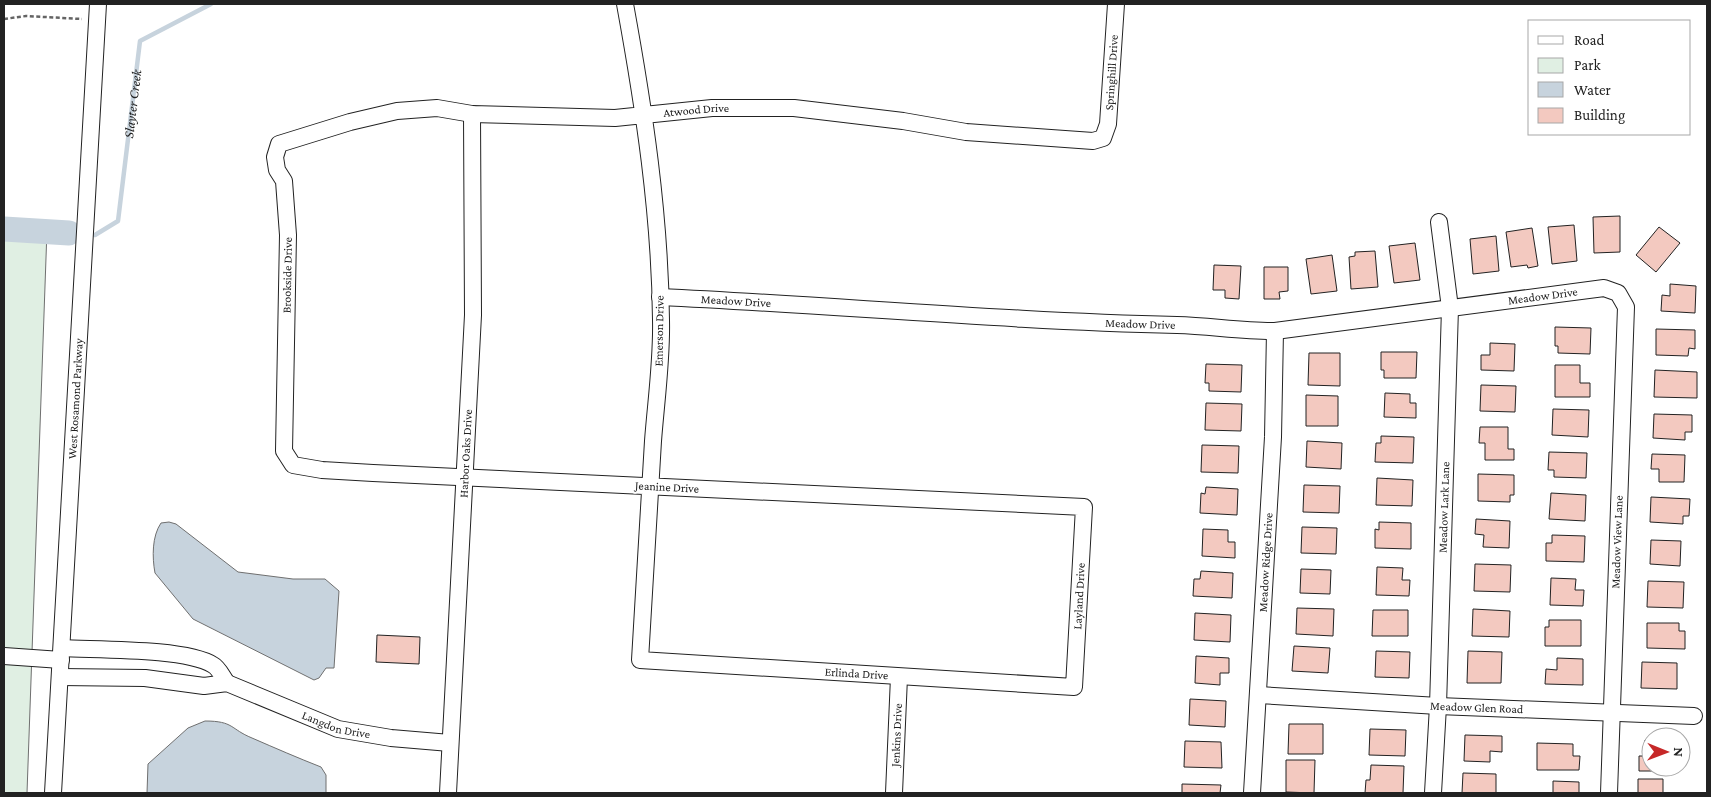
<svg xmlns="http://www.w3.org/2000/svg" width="1711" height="797" font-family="'Crimson Pro',serif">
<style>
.green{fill:#e0efe3;stroke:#6f6f6f}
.water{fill:#c7d3dd;stroke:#6f6f6f}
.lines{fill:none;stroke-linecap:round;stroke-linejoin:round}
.stream{stroke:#c7d3dd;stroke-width:4.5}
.river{stroke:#c7d3dd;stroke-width:25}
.building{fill:#f3c9c0;stroke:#222}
.minor-casing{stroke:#222;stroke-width:18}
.path{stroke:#646464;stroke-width:2.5;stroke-dasharray:4 2.5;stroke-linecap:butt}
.minor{stroke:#fff;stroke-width:16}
.labels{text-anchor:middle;stroke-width:4;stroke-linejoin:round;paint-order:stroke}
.street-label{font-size:12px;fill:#222;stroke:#fff}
.water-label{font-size:14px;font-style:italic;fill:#222;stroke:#fff}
</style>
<rect width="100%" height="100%" fill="#fff"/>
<path class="green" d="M4 228 47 230 27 793H4Z"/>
<path class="water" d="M169 522 176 524 238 572 293 579H325L339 591 334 668H326L319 678 314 680 193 619 155 573C152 557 152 536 161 523Z
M205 721C234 721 230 729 252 738 275 748 298 758 321 767L326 775V793H147L148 764 188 728Z"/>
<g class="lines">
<path class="stream" id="s1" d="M95 235 118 221 140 41 211 4"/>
<path class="river" d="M4 229 69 233"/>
</g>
<path class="building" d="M1620 216V252L1594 253 1593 217Z
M1574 225 1577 261 1552 264 1548 227Z
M1659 227 1680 243 1656 272 1636 255Z
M1532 228 1538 266 1528 268 1527 265 1511 267 1506 232Z
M1496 236 1499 271 1473 274 1470 239Z
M1415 243 1420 280 1394 283 1389 246Z
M1375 251 1378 287 1351 289 1349 257 1355 256V252Z
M1332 255 1337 291 1311 294 1306 259Z
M1214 265 1241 266 1239 299 1225 298V290H1213Z
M1264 267H1288V291L1279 292 1280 299H1264Z
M1670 284 1696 286 1695 313 1661 311 1662 295 1670 296Z
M1555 327 1591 328 1590 354 1558 353V346H1555Z
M1656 329 1695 330V349L1689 348 1688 356 1656 355Z
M1490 343 1515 344 1514 371 1481 370V355H1490Z
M1381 352H1417L1416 378H1384V370H1381Z
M1309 353H1340V386L1308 385Z
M1206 364 1242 365 1241 392 1209 391V383H1205Z
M1555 365H1580V383H1590V397H1555Z
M1655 370 1697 372V398L1654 397Z
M1481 385 1516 386 1515 412 1480 411Z
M1385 393 1410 394V403H1416V418L1384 417Z
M1306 395 1338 396V426H1306Z
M1206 403 1242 404 1241 431 1205 430Z
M1553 409 1589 410 1588 437 1552 435Z
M1654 414 1692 415V432H1685V440L1653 438Z
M1480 427H1508V449H1514V460H1485V443H1479Z
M1381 436 1414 437 1413 463 1375 462 1376 443H1381Z
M1307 441 1342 443 1341 469 1306 467Z
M1202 445 1239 446 1238 473 1201 472Z
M1549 452 1587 453 1586 478 1554 477V470H1548Z
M1652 454 1685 455 1684 482H1659V469H1651Z
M1478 474 1514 475V495H1510V502L1478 501Z
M1377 478 1413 480 1412 506 1376 505Z
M1304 485 1340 486 1339 513 1303 512Z
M1206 487 1238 489 1237 515 1200 513 1201 493 1205 494Z
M1551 493 1586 495 1585 521 1549 519Z
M1651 497 1690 499 1689 516H1683V524L1650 522Z
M1476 519 1510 521 1509 548 1483 547 1484 535 1475 534Z
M1379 522 1411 523V549L1375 548V529L1379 530Z
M1302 527 1337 528 1336 554 1301 553Z
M1203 529 1228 530V542H1235V558L1202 556Z
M1552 535 1585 536 1584 562 1546 561V543H1552Z
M1651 540 1681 541 1680 566 1650 564Z
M1475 564 1511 565 1510 592 1474 591Z
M1377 567 1403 568 1402 580H1410L1409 596 1376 595Z
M1301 569 1331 570 1330 594 1300 593Z
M1201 571 1233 573 1232 598 1193 596 1194 579H1200Z
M1551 578 1576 579 1575 590H1584L1583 606 1550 605Z
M1648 581 1684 582 1683 608 1647 607Z
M1297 608 1334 609 1333 636 1296 634Z
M1473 609 1510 611 1509 637 1472 636Z
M1373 610H1408V636H1372Z
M1195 613 1231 615 1230 642 1194 640Z
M1549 620H1581V646H1545V627H1549Z
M1647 623H1679V631H1685V649L1647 648Z
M377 635 420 637 419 664 376 662Z
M1294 646 1330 648 1328 673 1292 671Z
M1376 651 1410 652 1409 678 1375 677Z
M1468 651 1502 652 1501 683H1467Z
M1196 656 1229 658V673H1220V685L1195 683Z
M1557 658 1583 659V685L1545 684 1546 669 1557 670Z
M1642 662 1677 663V689L1641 688Z
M1190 699 1226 701 1225 727 1189 725Z
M1289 724H1323V754H1288Z
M1370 729 1406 730 1405 756 1369 755Z
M1465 735 1502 736V752L1490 751V762L1464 761Z
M1645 740H1651V767H1674V771H1639V756H1644Z
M1185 741 1221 742 1222 768 1184 767Z
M1537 743 1573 744V756H1580L1579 770H1537Z
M1286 760H1315L1314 793 1286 792Z
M1371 765 1404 766 1403 793H1365L1366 780H1370Z
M1463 773 1496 774V793H1462Z
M1638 779H1663V793H1638Z
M1553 781 1579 782V793H1553Z
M1182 784 1221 785 1220 793H1182Z"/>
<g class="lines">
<g class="minor-casing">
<g id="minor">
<path id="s2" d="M625 4C644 108 660 214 661 320 662 360 656 401 653 441 648 514 644 587 640 660L1074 687 1084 507 373 473 322 470 293 465 284 451 288 235 284 181 277 170 275 157 279 144 350 122 397 111 437 108 472 114 615 118 712 108H794L903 121 966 132 1093 141 1103 138 1108 124 1116 4"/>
<path id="s3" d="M660 297C832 305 1005 321 1177 325 1210 326 1242 331 1275 331L1604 288 1618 293 1626 307 1609 793"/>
<path d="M62 648C97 650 186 648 213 665 219 668 223 678 227 683"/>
<path d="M4 656 61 660"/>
<path id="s4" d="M60 677 145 678 204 686 227 683 338 729 391 738 450 743"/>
<path id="s5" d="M1258 695 1438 706 1694 716"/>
<path id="s6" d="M53 793 98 4"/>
<path id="s7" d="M448 793 473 315 472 114"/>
<path id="s8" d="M894 793 899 677"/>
<path id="s9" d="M1252 793 1273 437 1275 331"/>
<path id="s10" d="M1433 793 1438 706 1450 308 1439 222"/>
</g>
</g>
<path class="path" d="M4 19 26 16 82 19"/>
<use href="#minor" class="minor"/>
</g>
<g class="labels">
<g class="street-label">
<text dy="4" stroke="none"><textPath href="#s2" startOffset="3292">Springhill Drive</textPath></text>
<text dy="4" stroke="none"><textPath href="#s2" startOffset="2816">Atwood Drive</textPath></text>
<text dy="4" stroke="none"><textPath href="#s2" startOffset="2259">Brookside Drive</textPath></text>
<text dy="4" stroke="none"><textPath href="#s3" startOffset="886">Meadow Drive</textPath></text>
<text dy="4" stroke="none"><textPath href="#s3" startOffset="76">Meadow Drive</textPath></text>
<text dy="4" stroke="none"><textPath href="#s3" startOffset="481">Meadow Drive</textPath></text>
<text transform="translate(659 331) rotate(-89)" y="4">Emerson Drive</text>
<text dy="4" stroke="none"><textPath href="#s6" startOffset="395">West Rosamond Parkway</textPath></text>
<text dy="4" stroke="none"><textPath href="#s7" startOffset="340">Harbor Oaks Drive</textPath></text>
<text transform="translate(667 487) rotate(3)" y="4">Jeanine Drive</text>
<text dy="4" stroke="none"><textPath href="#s10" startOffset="286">Meadow Lark Lane</textPath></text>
<text transform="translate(1617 542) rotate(-88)" y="4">Meadow View Lane</text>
<text dy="4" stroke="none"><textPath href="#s9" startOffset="231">Meadow Ridge Drive</textPath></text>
<text dy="4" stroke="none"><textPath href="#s2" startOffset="1185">Layland Drive</textPath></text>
<text dy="4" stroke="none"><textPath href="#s2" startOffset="876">Erlinda Drive</textPath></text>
<text dy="4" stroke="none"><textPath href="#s5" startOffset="219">Meadow Glen Road</textPath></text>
<text dy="4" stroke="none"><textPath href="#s4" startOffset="285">Langdon Drive</textPath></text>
<text dy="4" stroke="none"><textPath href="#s8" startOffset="58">Jenkins Drive</textPath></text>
</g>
<g class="water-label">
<text dy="5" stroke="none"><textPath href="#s1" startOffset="145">Slayter Creek</textPath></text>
</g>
</g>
<rect width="1711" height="797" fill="none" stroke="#222222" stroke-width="10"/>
<rect x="1528" y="20" width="162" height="115" fill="#ffffff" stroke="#a7a7a7"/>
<rect x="1538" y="36" width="25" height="8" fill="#ffffff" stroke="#a7a7a7"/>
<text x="1574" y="45" font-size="15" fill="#222222">Road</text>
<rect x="1538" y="58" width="25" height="15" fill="#e0efe3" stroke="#a7a7a7"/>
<text x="1574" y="70" font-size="15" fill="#222222">Park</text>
<rect x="1538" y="82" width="25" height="15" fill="#c7d3dd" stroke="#a7a7a7"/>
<text x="1574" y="95" font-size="15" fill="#222222">Water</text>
<rect x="1538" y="108" width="25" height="15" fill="#f3c9c0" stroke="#a7a7a7"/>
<text x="1574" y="120" font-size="15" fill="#222222">Building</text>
<g transform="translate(1666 752) rotate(91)"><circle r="24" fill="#ffffff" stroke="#a7a7a7"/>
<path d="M0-4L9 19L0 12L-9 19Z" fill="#c62828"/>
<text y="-8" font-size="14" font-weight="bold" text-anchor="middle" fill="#222222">N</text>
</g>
</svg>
